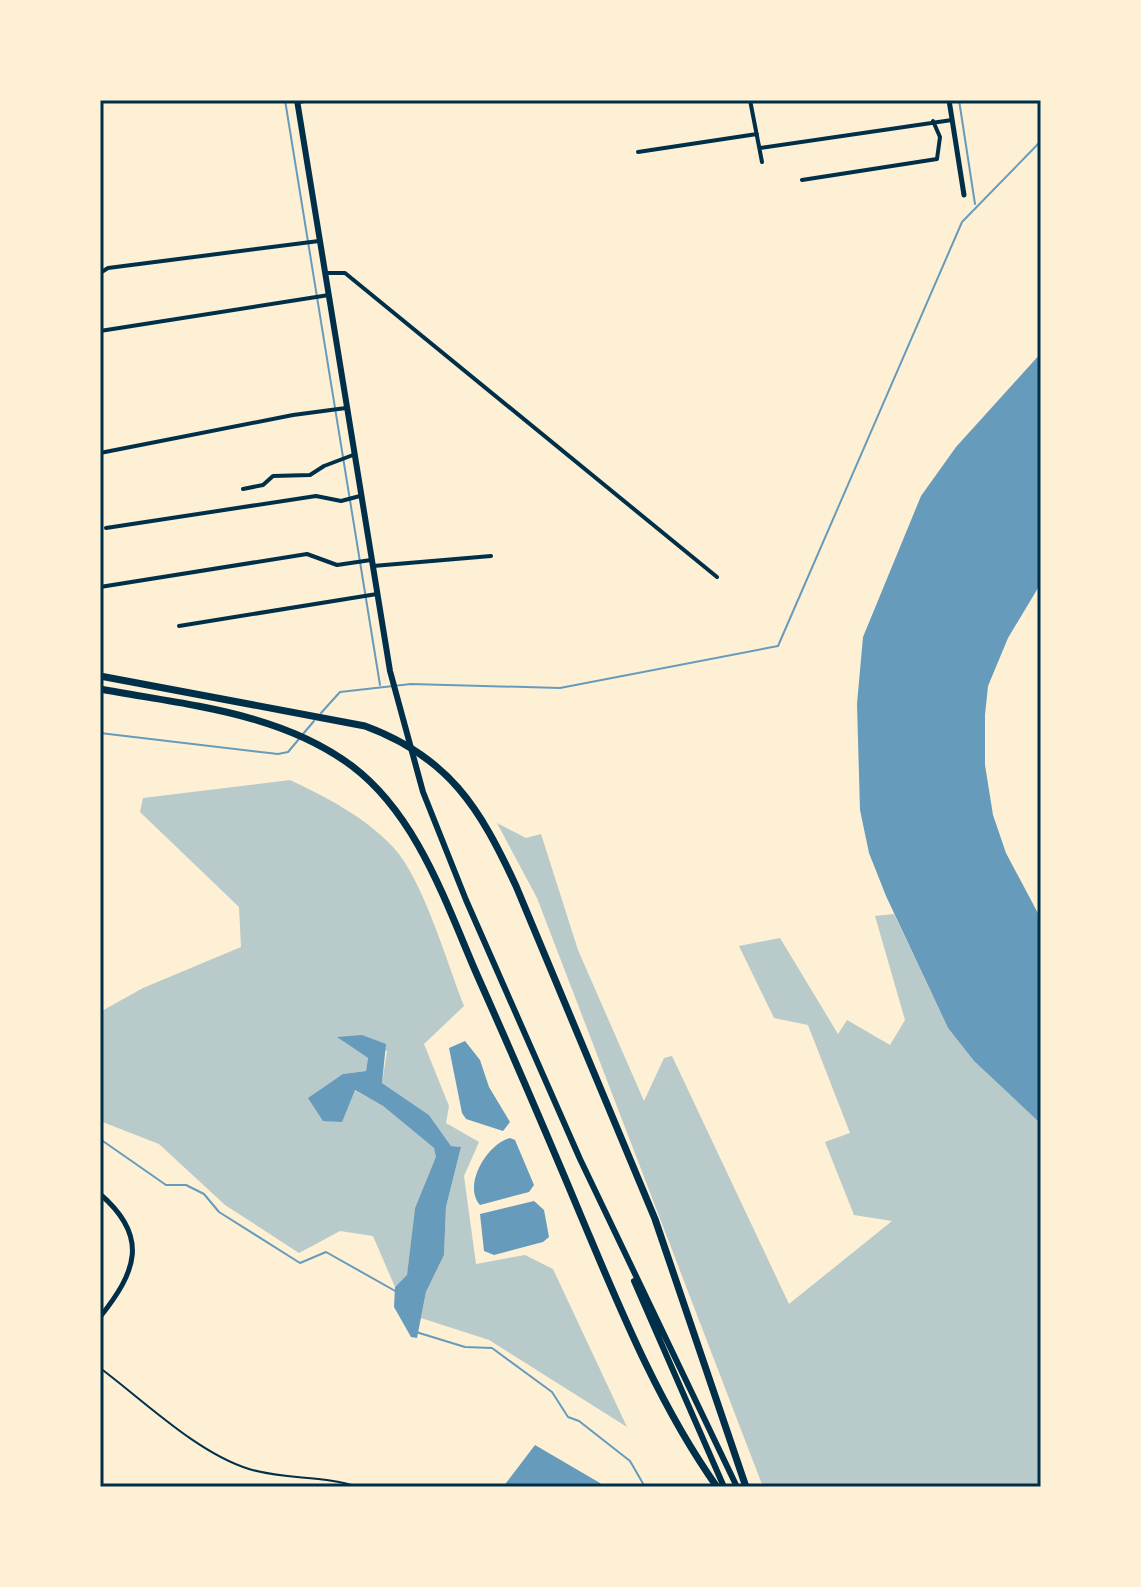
<svg xmlns="http://www.w3.org/2000/svg" width="1141" height="1587" font-family="'Golos Text',sans-serif">
<style>
.green{fill:#b9caca}
.water{fill:#669bbc}
.lines{fill:none;stroke-linecap:round;stroke-linejoin:round}
.stream{stroke:#669bbc;stroke-width:2}
.service{stroke:#003049;stroke-width:2}
.minor{stroke:#003049;stroke-width:4}
.tertiary{stroke:#003049;stroke-width:5}
.trunk{stroke:#003049;stroke-width:6}
.motorway{stroke:#003049;stroke-width:7}
.neatline{fill:none;stroke:#003049;stroke-width:3}
</style>
<rect width="100%" height="100%" fill="#fdf0d5"/>
<path class="green" d="M290 780C326 797 365 817 393 847 423 879 447 963 464 1006L424 1044 449 1106 446 1123 479 1142 464 1176 476 1264 525 1255 553 1269 627 1427 489 1340 421 1318 426 1292 444 1255 446 1207 461 1147 451 1146 429 1115 382 1083 387 1051 339 1038 368 1058 366 1071 343 1074 354 1090 383 1106 434 1148 437 1157 415 1208 407 1276 395 1287 373 1236 340 1231 299 1253 225 1205 159 1144 100 1121V1012L143 988 241 947 239 907 140 812 143 798Z
M497 823 526 838 541 834 578 950 644 1101 664 1058 672 1056 789 1304 892 1221 854 1215 825 1142 850 1133 808 1025 774 1018 739 946 780 938 838 1034 847 1020 890 1045 905 1020 875 916 894 914 948 1028 974 1061 1041 1124V1487H763L537 898Z"/>
<path class="water" d="M1041 353V583L1008 638 988 686 985 715V765L993 815 1006 853 1041 919V1124L974 1061 948 1028 886 896 869 853 860 810 857 704 863 637 921 496 956 447Z
M362 1035 386 1044 382 1083 429 1115 451 1146 461 1147 446 1207 444 1255 426 1292 417 1338 411 1337 394 1307 395 1287 407 1275 415 1208 436 1157 434 1148 383 1106 355 1090 342 1122 323 1121 308 1098 343 1074 366 1071 368 1058 337 1037Z
M465 1041 480 1060 489 1087 510 1122 503 1131 466 1119 462 1113 449 1048Z
M510 1138 515 1140 534 1185 529 1192 480 1205C462 1185 488 1143 510 1138Z
M534 1201 544 1210 549 1237 543 1242 494 1255 484 1251 480 1214Z
M535 1445 600 1483 603 1487H503Z"/>
<g class="lines">
<path class="stream" d="M285 100 380 685
M959 100 975 204
M321 713 340 692 411 684 560 688 778 646 962 222 1041 141
M100 733 278 754 288 752 299 739
M303 734 314 721
M100 1139 166 1185H186L204 1194 219 1212 300 1263 326 1252 397 1292
M416 1332 465 1347 492 1348 552 1392 568 1417 579 1421 630 1461 645 1487"/>
<path class="service" d="M100 1368C143 1400 197 1453 249 1469 285 1480 322 1475 358 1487"/>
<path class="minor" d="M750 100 762 162
M298 102 311 100
M760 148 952 120
M638 152 757 134
M802 180 937 159 940 137 933 121
M100 273 108 268 319 241
M326 273H345L717 577
M100 331 329 295
M100 453 293 415 346 408
M243 489 263 485 273 476 310 475 324 466 353 455
M106 528 316 496 341 501 360 496
M373 566 491 556
M100 587 307 554 337 565 371 560
M179 626 377 594"/>
<path class="tertiary" d="M949 100 964 195
M100 1194C150 1237 136 1272 100 1317"/>
<path class="trunk" d="M297 100 390 671 423 792 466 900 580 1159 737 1487
M634 1281 724 1487"/>
<path class="motorway" d="M100 676 365 726C449 757 480 808 516 886L655 1219 746 1487
M100 689C186 705 280 712 352 766 418 816 446 904 478 977 515 1060 551 1144 586 1228 623 1316 661 1408 717 1487"/>
</g>
<rect width="1141" height="1587" fill="none" stroke="#fdf0d5" stroke-width="204"/>
<rect x="102" y="102" width="937" height="1383" class="neatline"/>
</svg>
